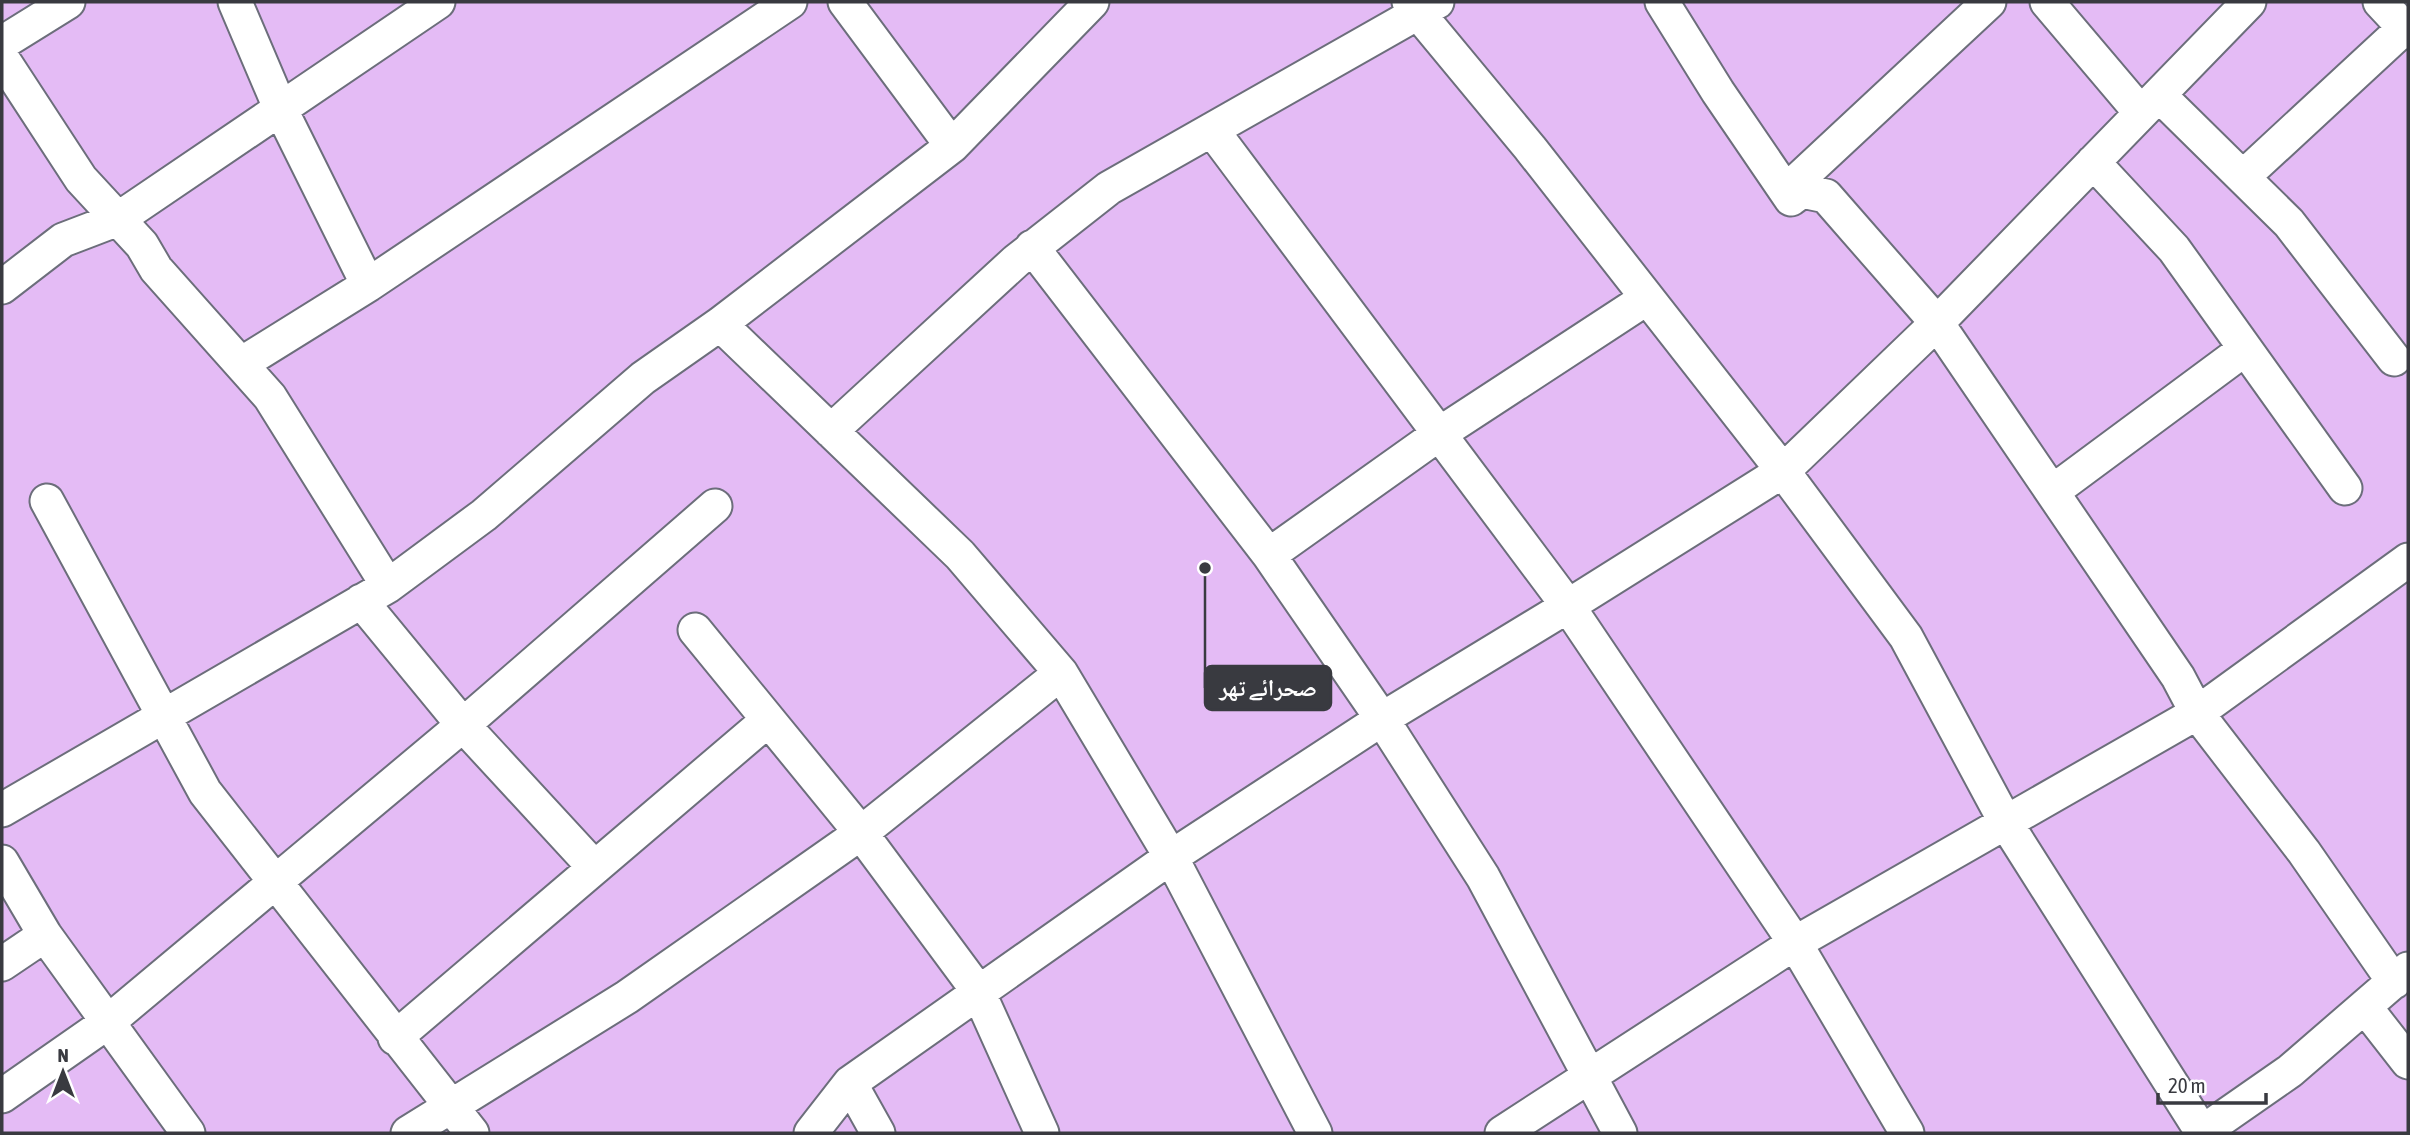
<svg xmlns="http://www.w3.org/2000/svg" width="2410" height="1135" font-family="'Asap Condensed','Noto Naskh Arabic',sans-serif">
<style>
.green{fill:#e4bbf5}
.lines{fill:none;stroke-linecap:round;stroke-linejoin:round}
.minor-casing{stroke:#6c6e7b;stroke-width:37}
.minor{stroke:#fff;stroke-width:33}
.leader{fill:none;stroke:#393a40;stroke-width:2.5}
.callout-dot{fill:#393a40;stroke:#fff;stroke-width:2.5}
.callout{fill:#393a40;stroke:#393a40;stroke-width:2.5}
.callout-label{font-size:23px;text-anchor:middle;font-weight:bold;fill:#fff}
</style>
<rect width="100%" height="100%" fill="#f0f3ff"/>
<path class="green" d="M2 2H2408V1133H2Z"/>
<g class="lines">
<g class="minor-casing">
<path id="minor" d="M235 2 281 110 368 285
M845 2 952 146
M1409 2 1530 148 1783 471 1906 637 2006 823 2202 1132
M1662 2 1718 92 1791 199 1802 191 1826 196 1937 323 2178 677 2197 713 2304 852 2394 982
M2047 2 2141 113
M2380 2 2408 32
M2 43 68 2
M2 58 81 179 118 219 63 240 2 287
M2159 95 2289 223 2394 359
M1212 130 1568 606 1795 943 1907 1133
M2093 162 2174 249 2345 488
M2243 177 2404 28
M1786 191 1989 2
M1032 247 1269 555 1382 719 1483 877 1620 1133
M720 324 960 555 1061 673 1171 857 1315 1133
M241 364 368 285 790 2
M831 431 1016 261 1109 188 1437 2
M2052 492 2245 349
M47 501 205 792 472 1133
M1269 555 1439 434 1647 298
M388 586 270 397 156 269 142 245 118 219 438 2
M361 601 463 725 594 867
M695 630 861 833 978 991 1042 1133
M2 810 388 586 484 515 643 378 720 324 952 146 1092 2
M2 862 45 935 188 1133
M2 964 45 935
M2365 1007 2408 1062
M395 1038 768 720
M850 1083 878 1133
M2 1096 108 1022 463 725 715 506
M408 1133 627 997 861 833 1061 673
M811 1133 850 1083 1171 857 1382 719 1568 606 1783 471 1937 323 2249 2
M1502 1133 1795 943 2197 713 2408 560
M2201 1133 2290 1071 2408 969"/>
</g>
<use href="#minor" class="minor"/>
</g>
<path class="leader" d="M1205 568L1205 688"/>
<circle class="callout-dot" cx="1205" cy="568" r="7"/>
<rect class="callout" x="1205" y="666" width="126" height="44" rx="7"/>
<g class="callout-label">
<text x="1268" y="696">صحرائے تھر</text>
</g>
<rect width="2410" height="1135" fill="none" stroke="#393a40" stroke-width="7"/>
<g transform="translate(63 1072)" stroke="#ffffff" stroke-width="5" paint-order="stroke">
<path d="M0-5L12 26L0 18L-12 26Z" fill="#393a40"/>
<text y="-10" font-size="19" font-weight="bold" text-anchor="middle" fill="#393a40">N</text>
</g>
<path d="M2158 1093v10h108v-10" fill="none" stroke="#393a40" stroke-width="3.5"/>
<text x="2168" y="1093" font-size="21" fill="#393a40" stroke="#ffffff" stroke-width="5" paint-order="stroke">20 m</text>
</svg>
